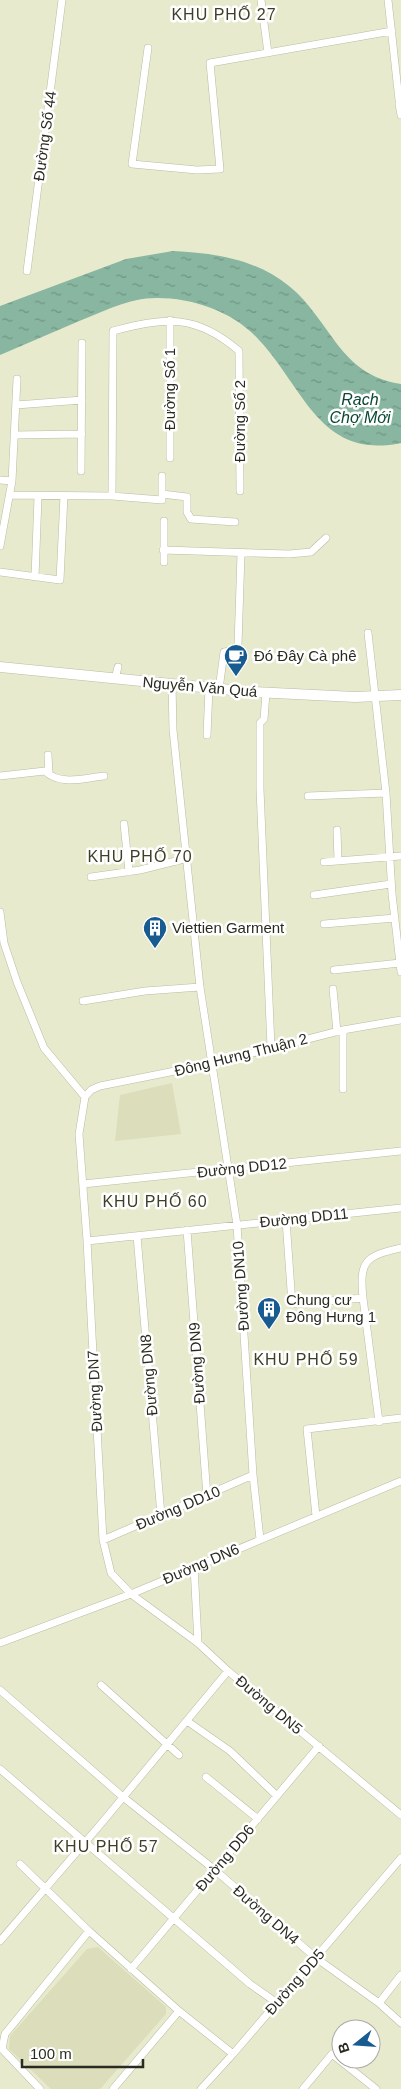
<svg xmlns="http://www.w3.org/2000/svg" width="401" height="2089" font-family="Arial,sans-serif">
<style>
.built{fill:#dbddbb}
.water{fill:url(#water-ripples)}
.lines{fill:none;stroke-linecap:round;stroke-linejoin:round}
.minor-casing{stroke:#babca1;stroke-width:8}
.secondary-casing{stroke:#babca1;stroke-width:11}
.minor{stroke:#fff;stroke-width:7}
.secondary{stroke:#fff;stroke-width:10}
.labels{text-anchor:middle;stroke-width:5;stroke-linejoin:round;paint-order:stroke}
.street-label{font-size:15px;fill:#2a2b20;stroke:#fff}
.poi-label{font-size:15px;fill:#2a2b20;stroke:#fff;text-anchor:start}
.neighbourhood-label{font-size:16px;letter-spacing:1px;fill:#3e3f28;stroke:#fff}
.water-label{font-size:16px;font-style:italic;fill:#0b4935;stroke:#fff}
</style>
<defs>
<pattern id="water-ripples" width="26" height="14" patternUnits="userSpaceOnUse" patternTransform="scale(1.25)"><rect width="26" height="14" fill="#88b6a1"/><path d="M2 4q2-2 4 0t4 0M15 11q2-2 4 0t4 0" fill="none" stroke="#6f9483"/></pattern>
</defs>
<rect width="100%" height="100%" fill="#e8eace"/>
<path class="built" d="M172 1083 181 1134 115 1141 120 1095Z
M98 1947 166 2007V2014L100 2089H51L9 2049 10 2036 87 1949Z"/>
<path class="water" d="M173 251C214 253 256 259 289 286 331 320 339 375 401 384V443C320 460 304 388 259 340 234 312 194 298 157 298 128 298 103 312 77 322 51 333 26 344 0 355V306L126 259Z"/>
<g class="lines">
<g class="minor-casing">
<path id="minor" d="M261 0 268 53
M388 0 399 100
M148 48 132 164 197 170 220 169 210 63 392 31
M399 104 401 115
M27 271 62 0
M170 320V458
M16 405 82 400
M14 435 82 434
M81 471 82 343
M0 480 12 481
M162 494 187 497V512L191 519 235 522
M10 495 112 496 162 500V476
M112 496 113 331C166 317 196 314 239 351L240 491
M0 546 12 481 17 379
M163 550 289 554 311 552 326 538
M164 562V521
M0 572 60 580 64 496
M35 577 38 497
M368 633 386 793 392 894 401 972
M115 679 118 667
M172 684 173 730 200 987 237 1225 253 1475 260 1539
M219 689 224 652 231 651 238 645 241 554
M266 693 264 719 260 723V789L271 1047
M207 735 209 688
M48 755 49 774
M0 776 45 771C60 786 84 778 104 776
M308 796 386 793
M124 824 129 872
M337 830 338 861
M324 862 401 856
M91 877 140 870 188 858
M314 895 391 884
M0 912 4 943 17 982 44 1048 85 1097
M324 924 395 918
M334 970 400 963
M333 989 337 1032
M83 1001 145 991 200 987
M343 1030V1089
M85 1097 79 1134 87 1241 103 1540 111 1573 131 1594 198 1643 228 1671 401 1815
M85 1097 91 1090 100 1086 210 1064 343 1030 401 1020
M83 1184 401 1151
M286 1220 292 1304 363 1298 379 1422
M187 1230 207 1496
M137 1236 161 1515
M87 1241 401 1208
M363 1298C359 1260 366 1256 401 1248
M316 1516 307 1429 401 1418
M103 1540 253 1475
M194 1566 198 1643
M0 1643 131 1594 401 1481
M101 1685 179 1755
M0 1690 123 1797 215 1870 316 1958 379 2003 401 2023
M187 1721 230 1751 277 1796
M0 1769 250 1984 277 2003
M206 1777 258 1819
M20 1864 89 1931
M0 1941 100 1825 228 1671
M131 1969 319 1746
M379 2003 401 1975
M179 2011 233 2054 401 1858
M40 2089 2 2049 5 2034 89 1931 179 2011 113 2089
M201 2089 233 2054
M303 2089 332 2054 376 2089"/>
</g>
<g class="secondary-casing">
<path id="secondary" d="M0 667 252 692 355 697 401 695"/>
</g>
<use href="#minor" class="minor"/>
<use href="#secondary" class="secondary"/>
</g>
<defs>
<g id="cafe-pin" transform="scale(1.25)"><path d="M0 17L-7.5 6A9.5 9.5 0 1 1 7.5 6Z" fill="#185b90" stroke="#fff"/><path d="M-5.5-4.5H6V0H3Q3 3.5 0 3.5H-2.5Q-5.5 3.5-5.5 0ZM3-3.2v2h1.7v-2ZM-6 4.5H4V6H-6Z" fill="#fff"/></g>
<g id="building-pin" transform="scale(1.25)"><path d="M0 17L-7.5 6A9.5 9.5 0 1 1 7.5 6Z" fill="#185b90" stroke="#fff"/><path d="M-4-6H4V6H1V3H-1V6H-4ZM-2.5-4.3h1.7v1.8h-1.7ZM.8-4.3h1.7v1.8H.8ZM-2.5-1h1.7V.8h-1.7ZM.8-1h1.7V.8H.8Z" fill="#fff"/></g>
</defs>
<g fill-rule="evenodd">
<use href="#cafe-pin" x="236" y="656"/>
<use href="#building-pin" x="155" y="928"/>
<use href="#building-pin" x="269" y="1309"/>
</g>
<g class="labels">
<g class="street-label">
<text transform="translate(45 136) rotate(-82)" y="5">Đường Số 44</text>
<text transform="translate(170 389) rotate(-90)" y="5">Đường Số 1</text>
<text transform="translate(240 421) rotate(-90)" y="5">Đường Số 2</text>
<text transform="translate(200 687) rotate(5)" y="5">Nguyễn Văn Quá</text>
<text transform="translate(241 1055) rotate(-14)" y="5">Đông Hưng Thuận 2</text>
<text transform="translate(242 1168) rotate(-6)" y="5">Đường DD12</text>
<text transform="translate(304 1218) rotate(-6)" y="5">Đường DD11</text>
<text transform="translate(241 1286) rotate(-94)" y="5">Đường DN10</text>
<text transform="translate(197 1363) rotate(-94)" y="5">Đường DN9</text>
<text transform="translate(149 1375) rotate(-95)" y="5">Đường DN8</text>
<text transform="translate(95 1391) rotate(-93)" y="5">Đường DN7</text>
<text transform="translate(178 1508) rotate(-23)" y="5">Đường DD10</text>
<text transform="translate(201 1564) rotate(-23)" y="5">Đường DN6</text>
<text transform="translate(269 1705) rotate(40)" y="5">Đường DN5</text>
<text transform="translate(225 1858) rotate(-50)" y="5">Đường DD6</text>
<text transform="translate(266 1915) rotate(41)" y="5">Đường DN4</text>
<text transform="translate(295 1982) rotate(-49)" y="5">Đường DD5</text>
</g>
<g class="poi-label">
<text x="254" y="661">Đó Đây Cà phê</text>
<text x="172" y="933">Viettien Garment</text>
<text x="286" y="1305">Chung cư<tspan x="286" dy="17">Đông Hưng 1</tspan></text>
</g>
<g class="neighbourhood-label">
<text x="224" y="20">KHU PHỐ 27</text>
<text x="140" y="862">KHU PHỐ 70</text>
<text x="155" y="1207">KHU PHỐ 60</text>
<text x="306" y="1365">KHU PHỐ 59</text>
<text x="106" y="1852">KHU PHỐ 57</text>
</g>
<g class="water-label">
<text x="360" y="405">Rạch<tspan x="360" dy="18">Chợ Mới</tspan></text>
</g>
</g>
<g transform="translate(356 2044) rotate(253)"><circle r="24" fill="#ffffff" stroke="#aaaaa6"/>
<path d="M0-4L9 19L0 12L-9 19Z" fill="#185b90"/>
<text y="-8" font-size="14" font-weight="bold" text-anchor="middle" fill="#2a2b20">B</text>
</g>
<path d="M22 2059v8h121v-8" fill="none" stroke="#2a2b20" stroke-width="2.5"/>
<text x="30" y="2059" font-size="15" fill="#2a2b20" stroke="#ffffff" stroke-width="4" paint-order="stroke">100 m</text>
</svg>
